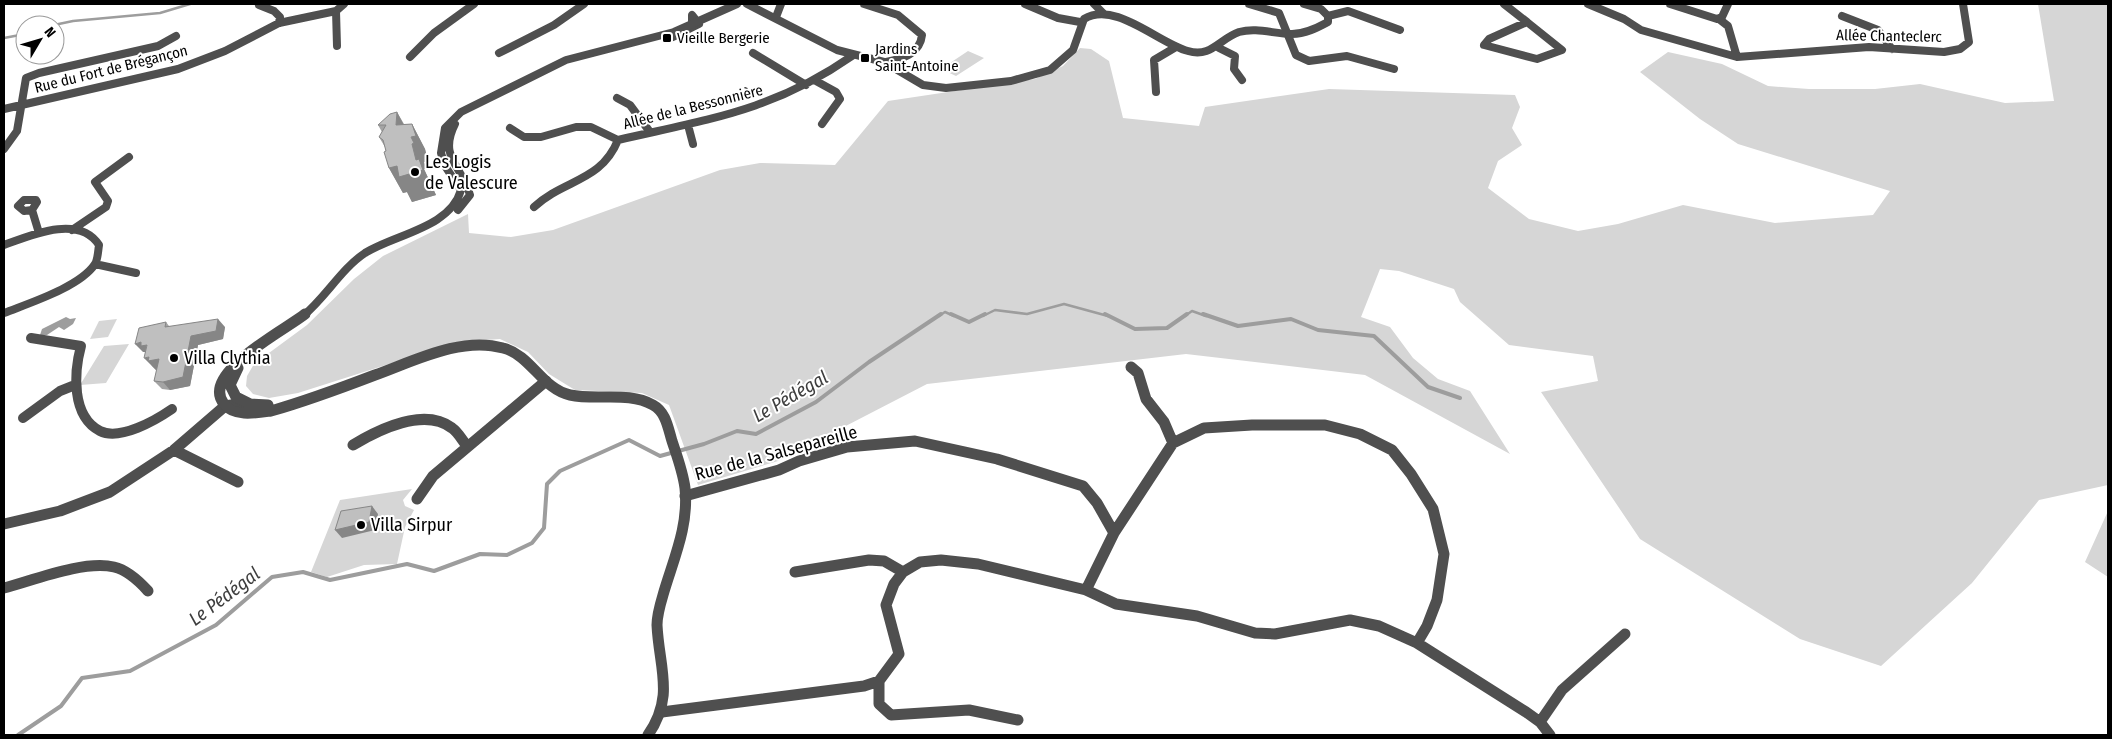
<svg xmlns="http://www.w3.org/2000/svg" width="2112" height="739" font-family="'Fira Sans Condensed',sans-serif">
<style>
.green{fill:#d6d6d6}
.water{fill:#9d9d9d}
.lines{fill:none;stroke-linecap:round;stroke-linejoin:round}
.stream-far1{stroke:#9d9d9d;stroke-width:2.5}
.stream{stroke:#9d9d9d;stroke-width:4}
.pedestrian{stroke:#4f4f4f;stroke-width:10}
.minor-far1{stroke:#4f4f4f;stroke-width:8}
.minor{stroke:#4f4f4f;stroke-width:11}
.tertiary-far1{stroke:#4f4f4f;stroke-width:8}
.tertiary{stroke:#4f4f4f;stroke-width:11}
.wall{fill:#a4a4a4}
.shaded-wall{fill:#868686}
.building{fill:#bfbfbf;stroke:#868686}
.poi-dot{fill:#000;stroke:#fff;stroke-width:2}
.labels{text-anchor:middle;stroke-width:4;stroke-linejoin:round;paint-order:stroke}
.far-street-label{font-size:15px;fill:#000;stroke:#fff}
.far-poi-label{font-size:15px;fill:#000;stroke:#fff;text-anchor:start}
.poi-label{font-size:18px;fill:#000;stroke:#fff;text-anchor:start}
.street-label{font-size:18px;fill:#000;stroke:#fff}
.water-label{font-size:19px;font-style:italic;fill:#3e3e3e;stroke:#fff}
</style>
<rect width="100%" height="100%" fill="#fff"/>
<path class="green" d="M2038 4H2108V485L2039 500 1972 583 1881 666 1800 639 1640 539 1541 392 1598 381 1593 356 1509 345 1460 302 1454 289 1399 271 1380 269 1361 317 1390 327 1413 358 1438 379 1470 391 1510 454 1365 375 1186 354 927 384 778 461 698 485 669 405 642 393 575 390 549 374 528 352 500 339 458 342 298 393 269 398 253 394 246 386 247 376 254 364 307 325 354 279 383 256 468 214 469 233 511 237 553 230 720 170 760 163 835 165 888 101 1035 79 1063 66 1080 48 1091 49 1109 61 1123 118 1199 126 1205 107 1329 89 1515 95 1520 107 1512 128 1522 145 1498 161 1488 188 1529 219 1578 231 1618 224 1683 205 1775 223 1873 215 1890 191 1738 144 1700 119 1640 72 1668 52 1722 64 1768 86 1809 89H1875L1920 84 2005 103 2054 101Z
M968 51 984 58 956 76 941 69Z
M117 319 108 337 90 339 99 321Z
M129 344 106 383 80 385 104 346Z
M412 489 403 500 405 506 414 510 405 527 397 564 364 565 327 577 311 572 340 500Z
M2108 511V577L2085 562Z"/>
<path class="water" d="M66 317 70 319 76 318 73 324 64 330 59 327 47 335H40L42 329Z"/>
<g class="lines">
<path class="stream-far1" d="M54 25 73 21 160 13 190 4
M4 38 25 34
M939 316 945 312 954 316
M983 316 995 310 1027 314 1064 304 1108 316
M1185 316 1192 311 1206 316"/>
<path class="stream" d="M951 314 969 322 985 314
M1105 314 1135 329 1167 328 1187 314
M1203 314 1238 326 1291 319 1318 330 1374 336 1428 387 1460 398
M18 735 61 706 82 678 130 671 216 625 272 577 303 572 330 580 407 564 434 571 480 554 507 555 532 543 544 528 547 484 560 471 629 440 660 456 704 444 737 431 756 434 816 402 869 362 941 314"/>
<path class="pedestrian" d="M31 338 81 346C74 372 71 416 100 431 120 441 156 420 172 409
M23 418 60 391 75 385"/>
<path class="minor-far1" d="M864 4 898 15 922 35C920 54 902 59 886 62
M1025 4 1058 18 1080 22
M1094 4 1103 13
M1249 4 1279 13 1296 55 1309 61 1347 56 1394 69
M1504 4 1527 22
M1588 4 1624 19 1641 30 1737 57 1869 47 1944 52 1960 49 1969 42 1963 4
M259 5 274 11 280 17 279 23
M1328 16 1348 11 1400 30
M1842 16 1878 30 1892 49
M776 17 781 4
M1719 19 1728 26 1737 57
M1527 22 1562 50 1537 59 1484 45 1489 39Z
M673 37 699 24 692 15V25
M337 46 336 11 344 4
M1219 48 1235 56 1234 69 1242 80
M499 53 554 25 584 4
M753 53 806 85
M410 57 434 33 474 4
M816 81 836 92 840 99 822 124
M1156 92 1154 60 1176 47
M617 98 630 105 650 132
M4 109 178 69 225 51 279 23 336 11
M688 125 693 144
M510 128 524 137H541L576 127H591L618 140
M618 140C708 119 773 111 852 56
M4 149 17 131 26 78 39 73 158 46 176 36
M24 200H36L37 202 32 210 24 211 18 206Z
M534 207C564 179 601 182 618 140
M32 210 39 233
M72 230 106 207 108 201 95 182 129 157
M4 245C31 235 79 214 99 245 98 251 98 259 95 264 80 287 29 303 4 313
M95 264 136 273"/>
<path class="minor" d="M1131 367 1138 373 1146 399 1164 422 1173 443
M353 445C378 430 424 407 452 428 458 432 462 440 467 446
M174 450 238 482
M685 496 779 470 799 461 847 447 915 441 997 459 1083 486 1097 503 1114 533
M417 499 433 476 546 381
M4 524 60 511 110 492 174 450 225 406 244 403
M795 572 869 560 884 561 903 572
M4 588C34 580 84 560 114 567 127 570 139 581 148 591
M1086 590 1114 533 1173 443 1204 428 1252 425H1325L1360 434 1392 450 1411 474 1433 509 1444 554 1437 600 1427 626 1417 643
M879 681V704L891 715 969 710 1018 720
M662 712 864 686 879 681 899 654 886 605 894 584 903 572 920 562 941 560 978 564 1086 590 1116 604 1197 616 1255 633 1275 634 1350 620 1379 626 1417 643 1526 712 1540 722 1550 735
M1540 722 1562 690 1625 634"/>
<path class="tertiary-far1" d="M747 4 837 50 884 62 923 85 946 88 1011 81 1050 70 1073 50 1084 19C1115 0 1158 43 1188 51 1211 58 1219 39 1239 32 1257 27 1274 34 1292 34 1305 34 1317 28 1328 22V16L1321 9 1304 4
M1670 4 1717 19 1722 17 1728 4
M455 124C438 158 462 165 470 195L458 210
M303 316C326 297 341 269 365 253 395 234 450 228 461 190L445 166 441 153 445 128 461 112 566 60 674 32 737 4"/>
<path class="tertiary" d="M305 314C287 329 199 373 224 404 234 417 256 413 271 411 306 401 341 388 375 375 414 361 461 336 503 348 531 355 542 389 570 395 597 401 628 391 653 405 666 412 668 428 672 441 677 456 683 472 685 488 689 527 673 560 663 595 660 605 657 616 657 625 659 668 675 696 648 735
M238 368 230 385 236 397 250 404 268 405"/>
</g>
<path class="wall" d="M397 112 404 124H412L425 149 428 161 424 162 426 168 424 169 436 195 412 202 407 192 403 193 389 168 385 147 379 137 382 132 378 125Z
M166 322 169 326 225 327 223 339 198 345 190 386 170 390 162 389 154 381 157 370H156L152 366 145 352H143Z"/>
<path class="shaded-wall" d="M397 112 410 137 396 125Z
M412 124 425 149 428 161 424 162 426 168 424 169 436 195 412 202 407 192 403 193 389 168 416 160 412 144Z
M218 319 225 327 223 339 198 345 190 386 170 390 163 382 191 336Z
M141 342 147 345 145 352H143L135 344Z
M149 357 159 359 167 368 156 370 144 358Z
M372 506 378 514 375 530 342 538 335 530Z"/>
<path class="building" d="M397 112 396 125 412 124 416 136 411 137 414 143 412 144 416 160 419 159 423 170 399 177 397 166 389 168 384 152 386 151 383 140 379 137 386 125H378L390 114Z
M218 319 216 331 191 336 183 377 163 382 154 381 159 359 148 361 149 357 144 358 147 345 141 346V342L135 344 139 328 166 322 165 327Z
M372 506 369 522 335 530 341 511Z"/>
<g class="poi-dot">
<rect x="662" y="33" width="10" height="10" rx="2.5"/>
<rect x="860" y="53" width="10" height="10" rx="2.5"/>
<circle cx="415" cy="172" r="5"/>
<circle cx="174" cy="358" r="5"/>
<circle cx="361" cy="525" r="5"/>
</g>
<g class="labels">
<g class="far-street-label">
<text transform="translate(1889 36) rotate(1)" y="5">Allée Chanteclerc</text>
<text transform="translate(111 69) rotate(-14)" y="5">Rue du Fort de Brégançon</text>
<text transform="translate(693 107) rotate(-14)" y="5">Allée de la Bessonnière</text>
</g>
<g class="far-poi-label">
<text x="677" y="43">Vieille Bergerie</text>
<text x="875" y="54">Jardins<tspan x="875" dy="17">Saint-Antoine</tspan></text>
</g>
<g class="poi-label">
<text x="425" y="168">Les Logis<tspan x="425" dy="21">de Valescure</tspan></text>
<text x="184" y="364">Villa Clythia</text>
<text x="371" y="531">Villa Sirpur</text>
</g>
<g class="street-label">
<text transform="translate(776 453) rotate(-15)" y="6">Rue de la Salsepareille</text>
</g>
<g class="water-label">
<text transform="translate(790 396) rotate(-30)" y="7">Le Pédégal</text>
<text transform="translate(224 596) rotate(-37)" y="7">Le Pédégal</text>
</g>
</g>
<rect width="2112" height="739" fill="none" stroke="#000000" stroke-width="10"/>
<g transform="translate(40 40) rotate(52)"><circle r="24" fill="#ffffff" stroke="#999999"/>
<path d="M0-4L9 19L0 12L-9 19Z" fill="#000000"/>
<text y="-8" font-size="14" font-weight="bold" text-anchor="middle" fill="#000000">N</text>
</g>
</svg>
